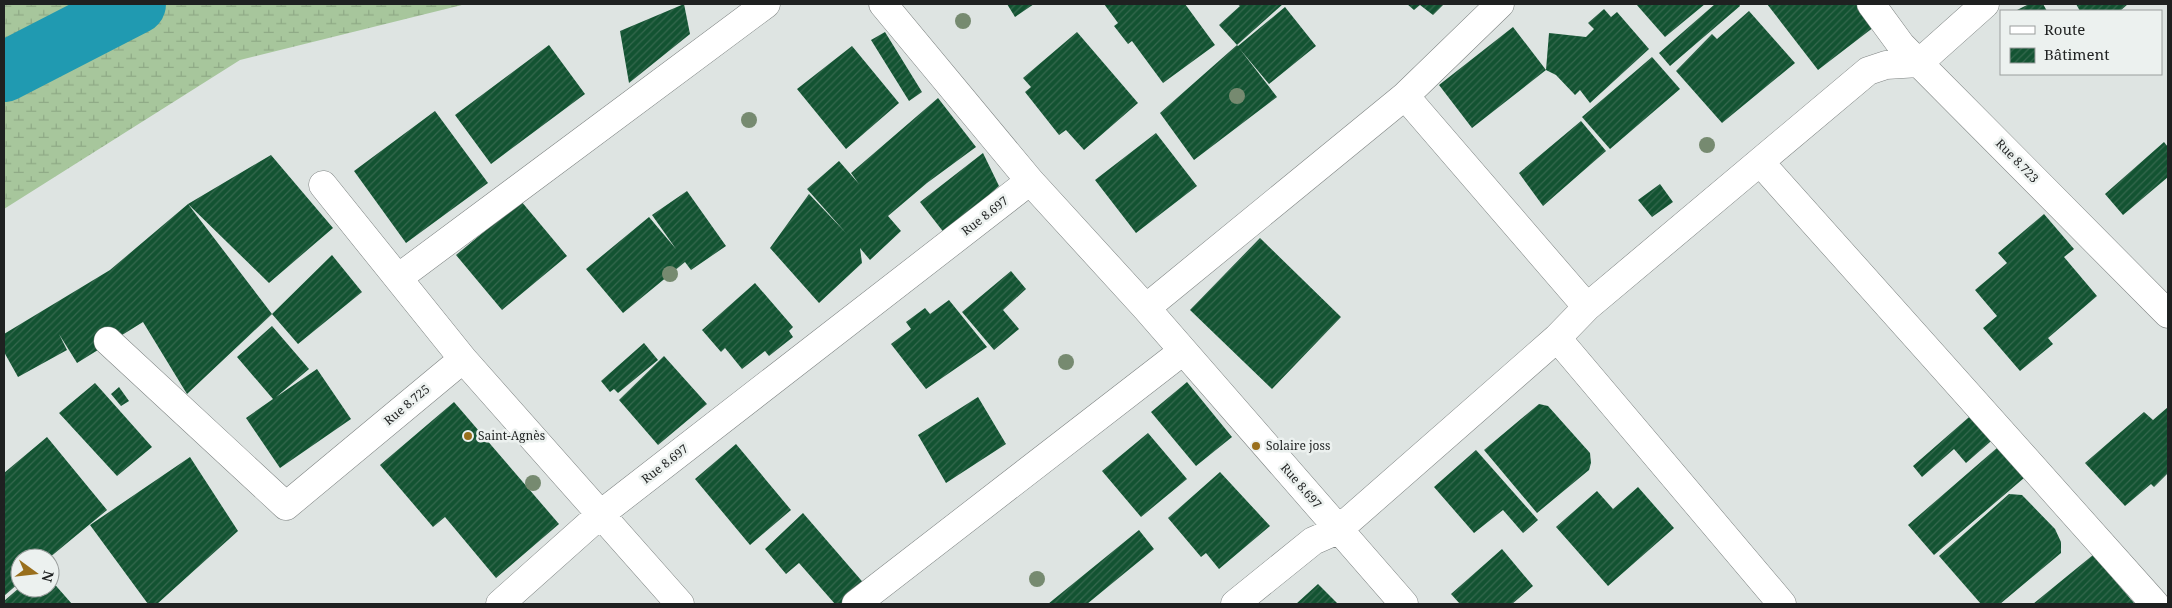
<svg xmlns="http://www.w3.org/2000/svg" width="2172" height="608" font-family="'Noto Serif',serif">
<style>
.wetland{fill:url(#wetland-marsh)}
.lines{fill:none;stroke-linecap:round;stroke-linejoin:round}
.river{stroke:#209ab1;stroke-width:60}
.building{fill:url(#building-hatch)}
.minor-casing{stroke:#7e8382;stroke-width:29}
.minor{stroke:#fff;stroke-width:28}
.tree{fill:#768a70}
.poi-dot{fill:#996f1c;stroke:#ecf1ef;stroke-width:2}
.labels{text-anchor:middle;stroke-width:5;stroke-linejoin:round;paint-order:stroke}
.street-label{font-size:12px;fill:#1f2121;stroke:#ecf1ef}
.poi-label{font-size:12px;fill:#1f2121;stroke:#ecf1ef;text-anchor:start}
</style>
<defs>
<pattern id="wetland-marsh" width="20" height="14" patternUnits="userSpaceOnUse" patternTransform="scale(1.25)"><rect width="20" height="14" fill="#a7c69c"/><path d="M1 5h8M5 5V1M11 12h8M15 12V8" fill="none" stroke="#8faa86"/></pattern>
<pattern id="building-hatch" width="6" height="6" patternUnits="userSpaceOnUse" patternTransform="scale(1.25)"><rect width="6" height="6" fill="#135332"/><path d="M-1 1l2-2M0 6l6-6M5 7l2-2" fill="none" stroke="#35684e"/></pattern>
</defs>
<rect width="100%" height="100%" fill="#dee4e2"/>
<path class="wetland" d="M4 4H466L240 60 4 209Z"/>
<g class="lines">
<path class="river" d="M4 72 136 4"/>
</g>
<path class="building" d="M684 4 690 34 629 83 620 31Z
M1007 4H1034L1015 17Z
M1104 4H1185L1215 45 1163 83 1132 41 1128 44 1114 26 1118 23Z
M1237 4H1283L1237 45 1238 46 1285 7 1316 46 1269 84 1239 48 1277 97 1194 160 1160 113 1237 45 1219 25 1240 6Z
M1407 4H1444L1433 15 1420 5 1414 10Z
M1636 4H1705L1665 37Z
M1715 4H1739L1740 6 1670 66 1659 53Z
M1767 4H1857L1874 27 1818 70Z
M2029 4H2043L2047 11H2015Z
M2076 4H2128L2120 11H2080Z
M1604 9 1611 17 1617 12 1649 49 1590 103 1580 90 1575 95 1556 75 1546 70 1549 33 1586 37 1594 29 1588 23Z
M1749 11 1795 63 1722 123 1676 71 1712 34 1717 39Z
M1513 27 1546 70 1472 128 1439 85Z
M885 32 922 92 909 101 871 40Z
M1077 32 1138 103 1084 150 1066 130 1059 135 1025 92 1031 87 1023 78Z
M549 45 585 94 491 164 455 115Z
M852 46 899 103 846 149 797 89Z
M1652 57 1680 89 1610 149 1582 117Z
M938 98 976 147 927 183 888 216 901 231 870 260 860 248 862 263 819 303 770 248 809 194 846 233 807 189 839 161 859 184 851 173Z
M435 111 488 183 406 243 354 171Z
M1581 121 1606 151 1543 206 1519 173Z
M1156 133 1197 186 1136 233 1095 180Z
M2164 142 2168 147V177L2123 215 2105 194Z
M983 153 999 186 945 234 920 202Z
M271 155 333 228 269 283 188 204 272 314 187 394 143 322 77 363 59 334 67 350 18 377 4 352V334L110 270 188 204Z
M1660 184 1673 202 1652 217 1638 200Z
M687 191 726 246 691 270 685 262 623 313 586 269 649 217 676 249 652 215Z
M521 201 567 256 502 310 456 255Z
M2044 214 2074 249 2064 257 2097 296 2048 338 2053 344 2020 371 1983 328 1997 316 1975 290 2007 263 1998 253Z
M1260 238 1341 317 1272 389 1190 310Z
M332 255 362 292 298 344 272 314Z
M1011 271 1026 289 1003 310 1019 329 994 350 962 312Z
M755 283 793 327 789 331 793 337 769 356 765 351 742 369 725 348 721 352 702 330Z
M949 300 987 347 926 389 891 344 911 329 906 322 925 308 930 314Z
M272 326 309 369 276 397 317 369 351 419 280 468 246 418 273 399 237 357Z
M644 343 658 360 618 393 614 389 610 392 601 381Z
M664 356 707 404 658 445 619 400Z
M1187 382 1232 437 1196 466 1151 412Z
M95 383 152 447 117 476 59 413Z
M119 387 129 401 121 406 111 394Z
M978 397 1006 444 946 483 918 435Z
M454 402 559 524 496 578 445 517 433 527 380 465Z
M1539 404 1548 406 1590 453 1591 463 1589 470 1537 513 1484 450Z
M2168 407V473L2154 487 2151 484 2125 506 2085 463 2144 412 2153 420Z
M1976 411 1998 435 1966 463 1954 449 1922 477 1913 466Z
M1148 433 1187 479 1141 517 1102 471Z
M47 437 107 510 49 558H20V582L4 596V473Z
M2005 441 2031 472 1934 555 1908 525Z
M736 444 791 510 750 545 695 479Z
M1476 450 1538 520 1523 533 1503 510 1474 533 1434 487Z
M190 457 238 531 157 604H148L90 525Z
M1220 472 1270 526 1219 569 1206 553 1201 557 1168 518Z
M1638 487 1674 528 1608 586 1556 527 1597 491 1613 509Z
M2009 494 2022 495 2055 529 2061 542V553L2000 604H1981L1939 556Z
M803 513 867 587 846 604H835L799 563 786 574 765 549Z
M1139 530 1154 549 1087 604H1048Z
M1502 549 1533 586 1512 604H1460L1451 594Z
M2093 555 2134 603 2132 604H2033Z
M50 579 72 604H4V601L19 588H50Z
M1318 584 1338 604H1296Z"/>
<g class="lines">
<g class="minor-casing">
<path id="minor" d="M883 4 1030 181
M1871 4 1901 45 2168 314
M1405 96 1587 307
M1760 162 2155 604
M323 185 463 359
M398 278 766 4
M1146 308 1405 96 1500 4
M1557 338 1782 604
M108 341 286 506 463 359 680 604
M500 604 602 513 1030 181 1146 308 1404 604
M856 604 1183 351
M1235 604 1313 541 1338 530 1557 338 1587 307 1868 71 1886 65 1919 63 1985 4"/>
</g>
<use href="#minor" class="minor"/>
</g>
<g class="tree">
<circle cx="963" cy="21" r="8"/>
<circle cx="1237" cy="96" r="8"/>
<circle cx="749" cy="120" r="8"/>
<circle cx="1707" cy="145" r="8"/>
<circle cx="670" cy="274" r="8"/>
<circle cx="1066" cy="362" r="8"/>
<circle cx="533" cy="483" r="8"/>
<circle cx="1037" cy="579" r="8"/>
</g>
<g class="poi-dot">
<circle cx="468" cy="436" r="5"/>
<circle cx="1256" cy="446" r="5"/>
</g>
<g class="labels">
<g class="street-label">
<text transform="translate(2017 161) rotate(46)" y="4">Rue 8.723</text>
<text transform="translate(985 216) rotate(-38)" y="4">Rue 8.697</text>
<text transform="translate(407 405) rotate(-40)" y="4">Rue 8.725</text>
<text transform="translate(665 464) rotate(-38)" y="4">Rue 8.697</text>
<text transform="translate(1301 486) rotate(49)" y="4">Rue 8.697</text>
</g>
<g class="poi-label">
<text x="478" y="440">Saint-Agnès</text>
<text x="1266" y="450">Solaire joss</text>
</g>
</g>
<rect width="2172" height="608" fill="none" stroke="#1f2121" stroke-width="10"/>
<rect x="2000" y="10" width="162" height="65" fill="#ecf1ef" stroke="#9a9e9d"/>
<rect x="2010" y="26" width="25" height="8" fill="#ffffff" stroke="#9a9e9d"/>
<text x="2044" y="35" font-size="15" fill="#1f2121">Route</text>
<rect x="2010" y="48" width="25" height="15" fill="url(#building-hatch)" stroke="#9a9e9d"/>
<text x="2044" y="60" font-size="15" fill="#1f2121">Bâtiment</text>
<g transform="translate(35 573) rotate(105)"><circle r="24" fill="#ecf1ef" stroke="#9a9e9d"/>
<path d="M0-4L9 19L0 12L-9 19Z" fill="#996f1c"/>
<text y="-8" font-size="14" font-weight="bold" text-anchor="middle" fill="#1f2121">N</text>
</g>
</svg>
